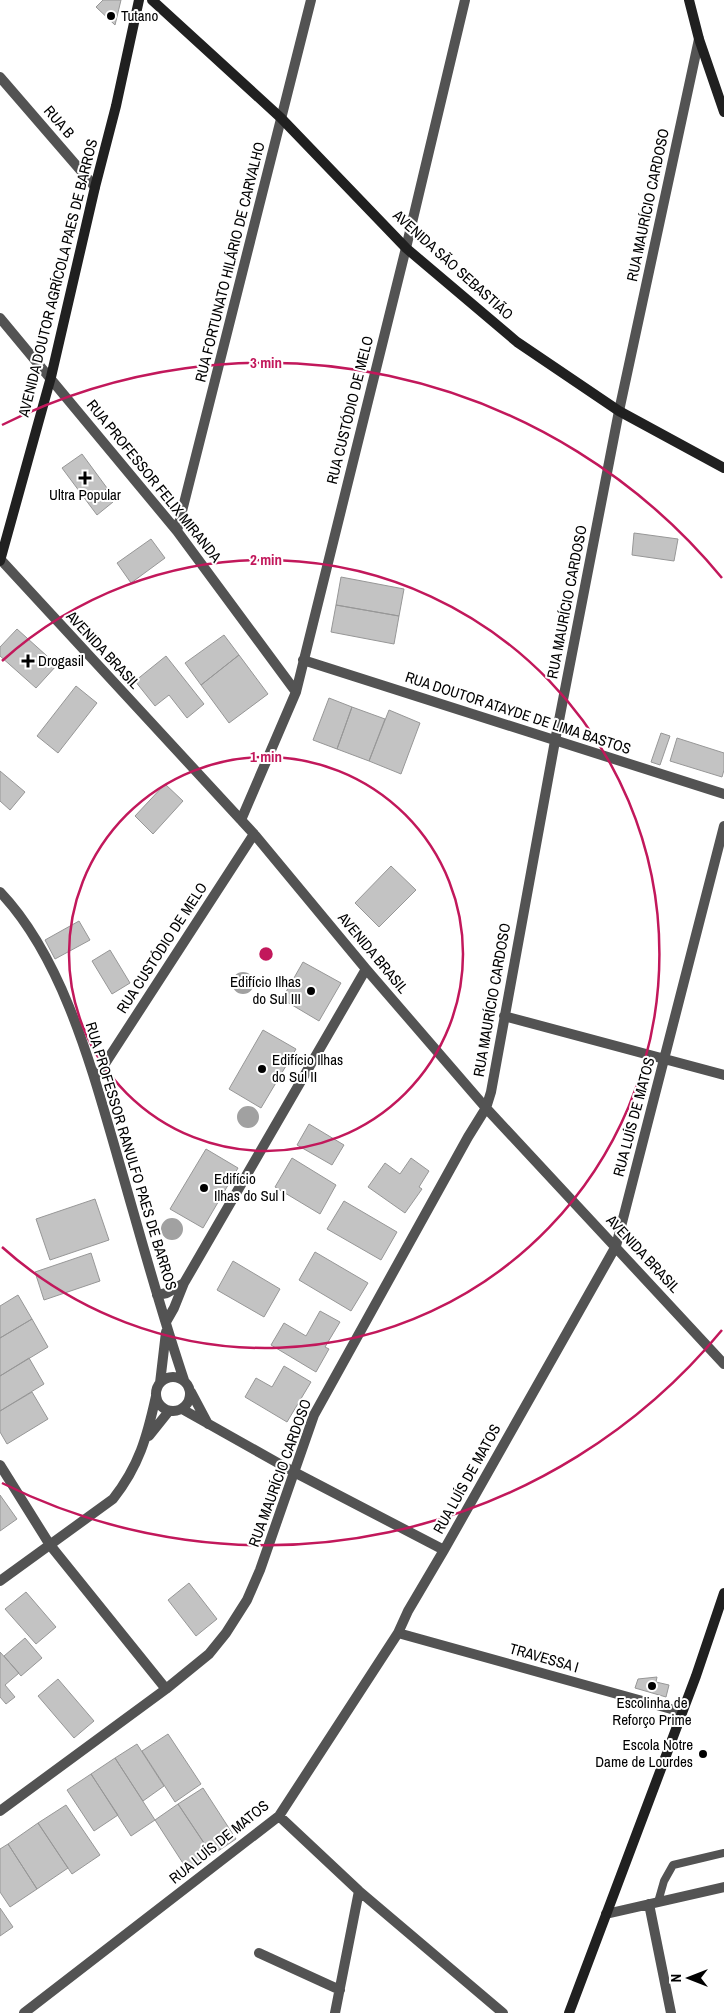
<svg xmlns="http://www.w3.org/2000/svg" width="724" height="2013" font-family="'Archivo Narrow',sans-serif">
<style>
.water{fill:#a1a1a1}
.building{fill:#c3c3c3;stroke:#979797}
.lines{fill:none;stroke-linecap:round;stroke-linejoin:round}
.lane{stroke:#535353;stroke-width:8}
.street{stroke:#535353;stroke-width:10}
.secondary{stroke:#202020;stroke-width:10}
.ring{fill:none;stroke:#c2185b;stroke-width:2.5}
.poi-dot{fill:#000;stroke:#fff;stroke-width:2}
.labels{text-anchor:middle;stroke-width:4;stroke-linejoin:round;paint-order:stroke}
.poi-label{font-size:15px;fill:#000;stroke:#fff;text-anchor:start}
.street-label{font-size:15px;fill:#000;stroke:#fff}
.centre{fill:#c2185b;stroke:#fff;stroke-width:2.5}
.ring-label{font-size:15px;text-anchor:middle;font-weight:bold;fill:#c2185b;stroke:#fff;stroke-width:4;stroke-linejoin:round;paint-order:stroke}
</style>
<rect width="100%" height="100%" fill="#fff"/>
<path class="water" d="M232 983a11 11 0 1 1 22 0a11 11 0 1 1-22 0Z
M237 1117a11 11 0 1 1 22 0a11 11 0 1 1-22 0Z
M161 1229a11 11 0 1 1 22 0a11 11 0 1 1-22 0Z"/>
<path class="building" d="M103 0H121L115 25 96 7Z
M82 454 107 488 105 490 113 502 97 515 62 468Z
M634 533 678 539 674 561 632 555Z
M151 539 165 558 131 583 117 563Z
M341 577 404 589 399 616 336 605Z
M336 605 399 616 394 644 331 632Z
M17 629 57 665 36 688 0 656V647Z
M224 635 239 655 201 685 185 663Z
M239 655 268 694 229 723 201 685Z
M166 656 204 704 187 718 169 695 155 706 135 681Z
M76 686 97 703 58 753 37 736Z
M329 698 352 707 337 749 313 740Z
M352 707 385 719 369 761 337 749Z
M389 710 420 723 401 774 369 761Z
M661 733 670 736 660 765 651 762Z
M677 738 724 753V770L722 777 670 761Z
M0 771 25 792 10 810 0 801Z
M165 784 183 801 153 834 135 816Z
M391 866 416 890 379 927 355 903Z
M79 921 90 940 55 959 45 940Z
M110 950 130 983 112 994 92 961Z
M303 962 341 983 319 1021 282 999Z
M263 1030 296 1049 261 1108 229 1089Z
M309 1124 344 1145 332 1165 297 1145Z
M206 1149 238 1168 203 1228 170 1209Z
M292 1158 336 1185 320 1214 275 1187Z
M411 1158 429 1171 419 1187 422 1189 405 1213 368 1187 385 1163 400 1174Z
M95 1199 109 1240 50 1260 36 1219Z
M344 1201 397 1232 381 1260 327 1229Z
M315 1252 368 1283 351 1311 299 1280Z
M91 1253 100 1281 44 1300 35 1272Z
M233 1261 280 1289 264 1317 217 1290Z
M18 1295 32 1319 0 1338V1306Z
M320 1311 340 1322 325 1347 329 1349 316 1372 271 1345 284 1323 306 1336Z
M32 1319 48 1347 0 1376V1338Z
M29 1358 44 1384 0 1411V1376Z
M284 1366 311 1382 287 1422 245 1397 256 1378 272 1387Z
M32 1392 48 1419 7 1444 0 1432V1411Z
M0 1495 17 1519 0 1531Z
M189 1583 217 1619 196 1636 168 1600Z
M26 1592 56 1627 36 1644 5 1609Z
M25 1638 42 1658 21 1676 4 1656Z
M0 1652 19 1673 5 1685 15 1697 6 1704 0 1697Z
M657 1677 656 1682 669 1685 666 1697 635 1688 638 1679Z
M58 1679 94 1721 74 1738 38 1696Z
M168 1734 201 1784 175 1802 142 1751Z
M137 1744 164 1786 143 1801 115 1758Z
M115 1758 155 1820 131 1836 91 1774Z
M91 1774 118 1815 94 1831 67 1790Z
M203 1788 236 1839 212 1855 178 1804Z
M178 1804 212 1855 188 1871 155 1820Z
M66 1805 100 1855 72 1874 38 1823Z
M38 1823 68 1868 37 1889 8 1844Z
M8 1844 37 1889 10 1907 0 1892V1849Z
M0 1908 13 1927 0 1936Z"/>
<g class="lines">
<path class="lane" d="M658 1902 664 1881 673 1865 724 1853"/>
<path class="street" d="M0 77 95 187
M0 318 177 531 296 692
M177 531 311 0
M0 559 254 834 366 969 486 1108 724 1364
M303 660 724 794
M241 820 296 692 406 248 465 0
M0 892C63 958 92 1069 117 1155 139 1231 159 1306 184 1380
M504 1016 724 1075
M95 1079 254 834
M157 1295 167 1293 184 1283
M166 1322 174 1308 184 1283 366 969
M156 1394a17 17 0 1 1 34 0a17 17 0 1 1-34 0Z
M160 1383 166 1332
M191 1392 208 1424
M182 1409 294 1472 444 1550
M149 1436 169 1411
M0 1465 50 1545 166 1689
M0 1581 113 1499C139 1466 147 1437 156 1396
M398 1633 682 1712
M0 1811 166 1689 209 1654 226 1633 247 1600 260 1570 314 1415 468 1137 486 1108 491 1092 555 741 619 411 699 39
M279 1816 359 1891 503 2013
M649 1904 671 2013
M606 1914 724 1887
M259 1953 340 1990
M24 2013 279 1816 398 1633 408 1611 444 1550 616 1246 724 826
M335 2013 359 1891"/>
<path class="secondary" d="M152 0 281 118 406 248 517 342 619 411 724 468
M689 0 699 39 724 112
M0 561 51 377 95 187 116 106 139 0
M569 2013 696 1676 724 1593"/>
</g>
<g class="ring">
<circle cx="266" cy="954" r="197"/>
<path d="M2 661A394 394 0 1 1 2 1247"/>
<path d="M722 1330A591 591 0 0 1 2 1483M2 425A591 591 0 0 1 722 578"/>
</g>
<g class="poi-dot">
<circle cx="111" cy="16" r="5"/>
<path d="M82.5 470.5h5v5h5v5h-5v5h-5v-5h-5v-5h5z"/>
<path d="M25.5 653.5h5v5h5v5h-5v5h-5v-5h-5v-5h5z"/>
<circle cx="311" cy="991" r="5"/>
<circle cx="262" cy="1069" r="5"/>
<circle cx="204" cy="1188" r="5"/>
<circle cx="652" cy="1686" r="5"/>
<circle cx="703" cy="1754" r="5"/>
</g>
<g class="labels">
<g class="poi-label">
<text x="121" y="21">Tutano</text>
<text x="85" y="500" text-anchor="middle">Ultra Popular</text>
<text x="38" y="666">Drogasil</text>
<text x="301" y="987" text-anchor="end">Edifício Ilhas<tspan x="301" dy="17">do Sul III</tspan></text>
<text x="272" y="1065">Edifício Ilhas<tspan x="272" dy="17">do Sul II</tspan></text>
<text x="214" y="1184">Edifício<tspan x="214" dy="17">Ilhas do Sul I</tspan></text>
<text x="652" y="1708" text-anchor="middle">Escolinha de<tspan x="652" dy="17">Reforço Prime</tspan></text>
<text x="693" y="1750" text-anchor="end">Escola Notre<tspan x="693" dy="17">Dame de Lourdes</tspan></text>
</g>
<g class="street-label">
<text transform="translate(59 122) rotate(49)" y="5">RUA B</text>
<text transform="translate(648 205) rotate(-78)" y="5">RUA MAURÍCIO CARDOSO</text>
<text transform="translate(230 262) rotate(-76)" y="5">RUA FORTUNATO HILÁRIO DE CARVALHO</text>
<text transform="translate(453 265) rotate(42)" y="5">AVENIDA SÃO SEBASTIÃO</text>
<text transform="translate(58 278) rotate(-76)" y="5">AVENIDA DOUTOR AGRÍCOLA PAES DE BARROS</text>
<text transform="translate(350 410) rotate(-76)" y="5">RUA CUSTÓDIO DE MELO</text>
<text transform="translate(154 481) rotate(51)" y="5">RUA PROFESSOR FELIX MIRANDA</text>
<text transform="translate(567 602) rotate(-79)" y="5">RUA MAURÍCIO CARDOSO</text>
<text transform="translate(103 650) rotate(47)" y="5">AVENIDA BRASIL</text>
<text transform="translate(518 713) rotate(18)" y="5">RUA DOUTOR ATAYDE DE LIMA BASTOS</text>
<text transform="translate(162 948) rotate(-57)" y="5">RUA CUSTÓDIO DE MELO</text>
<text transform="translate(373 953) rotate(50)" y="5">AVENIDA BRASIL</text>
<text transform="translate(492 1000) rotate(-80)" y="5">RUA MAURÍCIO CARDOSO</text>
<text transform="translate(634 1117) rotate(-75)" y="5">RUA LUÍS DE MATOS</text>
<text transform="translate(131 1156) rotate(73)" y="5">RUA PROFESSOR RANULFO PAES DE BARROS</text>
<text transform="translate(643 1254) rotate(47)" y="5">AVENIDA BRASIL</text>
<text transform="translate(280 1473) rotate(-70)" y="5">RUA MAURÍCIO CARDOSO</text>
<text transform="translate(467 1479) rotate(-61)" y="5">RUA LUÍS DE MATOS</text>
<text transform="translate(544 1658) rotate(16)" y="5">TRAVESSA I</text>
<text transform="translate(219 1842) rotate(-39)" y="5">RUA LUÍS DE MATOS</text>
</g>
</g>
<circle cx="266" cy="954" r="8" class="centre"/>
<g class="ring-label">
<text x="266" y="368">3 min</text>
<text x="266" y="565">2 min</text>
<text x="266" y="762">1 min</text>
</g>
<g transform="translate(689 1978) rotate(270)" stroke="#ffffff" stroke-width="4" paint-order="stroke">
<path d="M0-4L9 19L0 12L-9 19Z" fill="#000000"/>
<text y="-8" font-size="14" font-weight="bold" text-anchor="middle" fill="#000000">N</text>
</g>
</svg>
